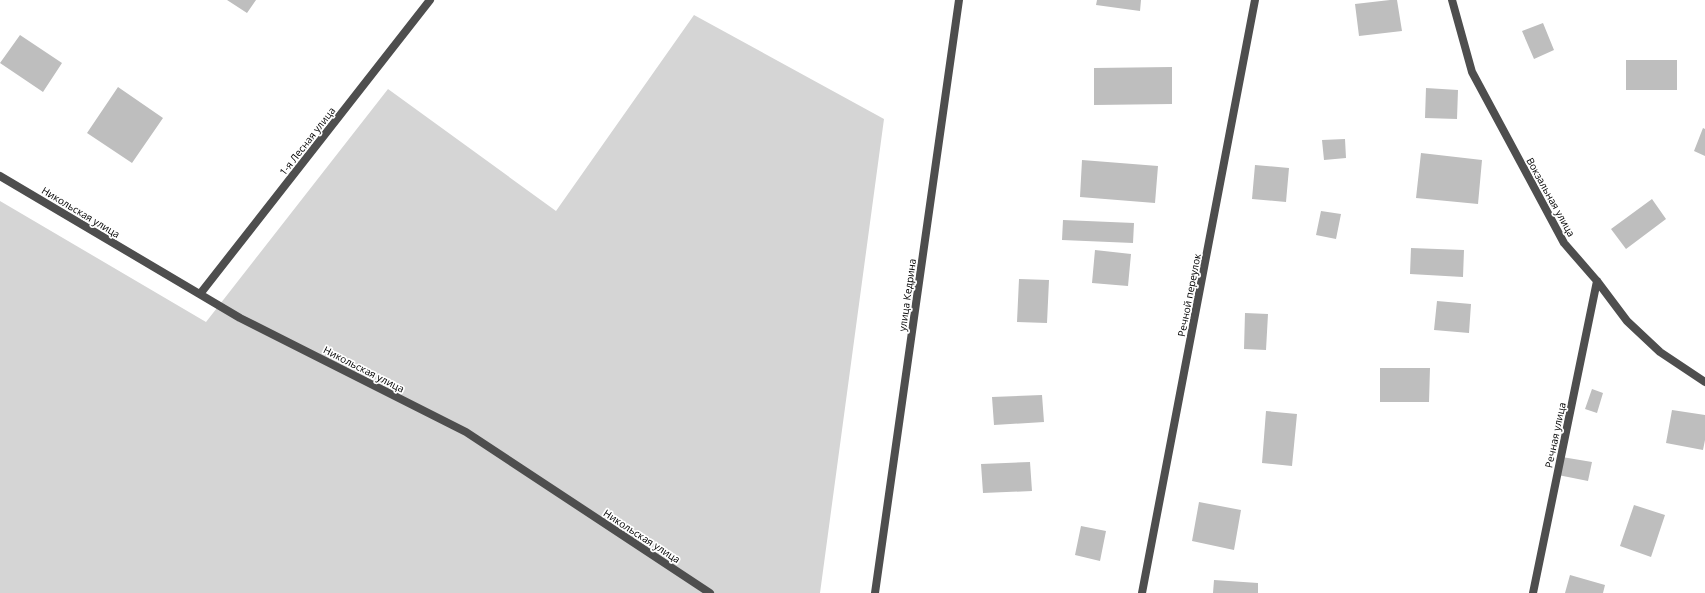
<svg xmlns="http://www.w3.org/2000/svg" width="1705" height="593" font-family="'Open Sans',sans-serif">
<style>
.green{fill:#d5d5d5}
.building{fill:#bebebe}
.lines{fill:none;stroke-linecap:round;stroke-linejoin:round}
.minor{stroke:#4e4e4e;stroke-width:8}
.labels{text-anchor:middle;stroke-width:3.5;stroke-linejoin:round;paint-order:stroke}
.street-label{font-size:10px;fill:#000;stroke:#fff}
</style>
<rect width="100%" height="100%" fill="#fff"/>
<path class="green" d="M694 15 884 119 820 593H0V201L206 322 388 89 556 211Z"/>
<path class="building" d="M227 0H256L247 13Z
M1097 0H1141L1140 11 1096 5Z
M1390 0H1397L1402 31 1359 36 1355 4Z
M1543 23 1554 50 1534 59 1522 31Z
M20 35 62 63 43 92 0 63Z
M1626 60H1677V90H1626Z
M1172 67V104L1094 105V68Z
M118 87 163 118 132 163 87 133Z
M1426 88 1458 90 1457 119 1425 118Z
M1703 128 1705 129V156L1694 151Z
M1345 139 1346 158 1324 160 1322 140Z
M1421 153 1482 160 1478 204 1416 198Z
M1082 160 1158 166 1155 203 1080 197Z
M1255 165 1289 168 1286 202 1252 199Z
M1652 199 1666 219 1626 249 1611 229Z
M1321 211 1341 214 1336 239 1316 235Z
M1063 220 1134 223 1133 243 1062 240Z
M1411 248 1464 250 1463 277 1410 274Z
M1095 250 1131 254 1128 286 1092 283Z
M1019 279 1049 280 1047 323 1017 322Z
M1437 301 1471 304 1469 333 1434 330Z
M1245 313 1268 314 1266 350 1244 349Z
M1380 368H1430L1429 402H1380Z
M1592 389 1603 393 1597 413 1585 409Z
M1042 395 1044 422 994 425 992 397Z
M1672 410 1705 415V440L1703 450 1666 443Z
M1266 411 1297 414 1292 466 1262 463Z
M1562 457 1592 462 1588 481 1558 475Z
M1030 462 1032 491 983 493 981 464Z
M1199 502 1241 510 1234 550 1192 541Z
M1634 505 1665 515 1651 557 1620 546Z
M1081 526 1106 531 1100 561 1075 555Z
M1570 575 1605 585 1603 593H1565Z
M1214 580 1258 583V593H1213Z"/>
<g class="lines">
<path class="minor" d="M1452 0 1472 72 1564 243 1597 281 1627 321 1660 352 1705 382
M0 176 240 318 466 432 710 593
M200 294 430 0
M875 593 959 0
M1142 593 1255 0
M1533 593 1597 281"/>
</g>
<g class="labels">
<g class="street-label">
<text transform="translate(307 141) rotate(-52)" y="4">1-я Лесная улица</text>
<text transform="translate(1551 197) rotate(61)" y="4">Вокзальная улица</text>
<text transform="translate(81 212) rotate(31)" y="4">Никольская улица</text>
<text transform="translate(907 295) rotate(-82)" y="4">улица Кедрина</text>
<text transform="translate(1189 295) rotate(-79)" y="4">Речной переулок</text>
<text transform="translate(364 369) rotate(27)" y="4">Никольская улица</text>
<text transform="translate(1555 435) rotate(-78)" y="4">Речная улица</text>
<text transform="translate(642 536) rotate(33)" y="4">Никольская улица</text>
</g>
</g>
</svg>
